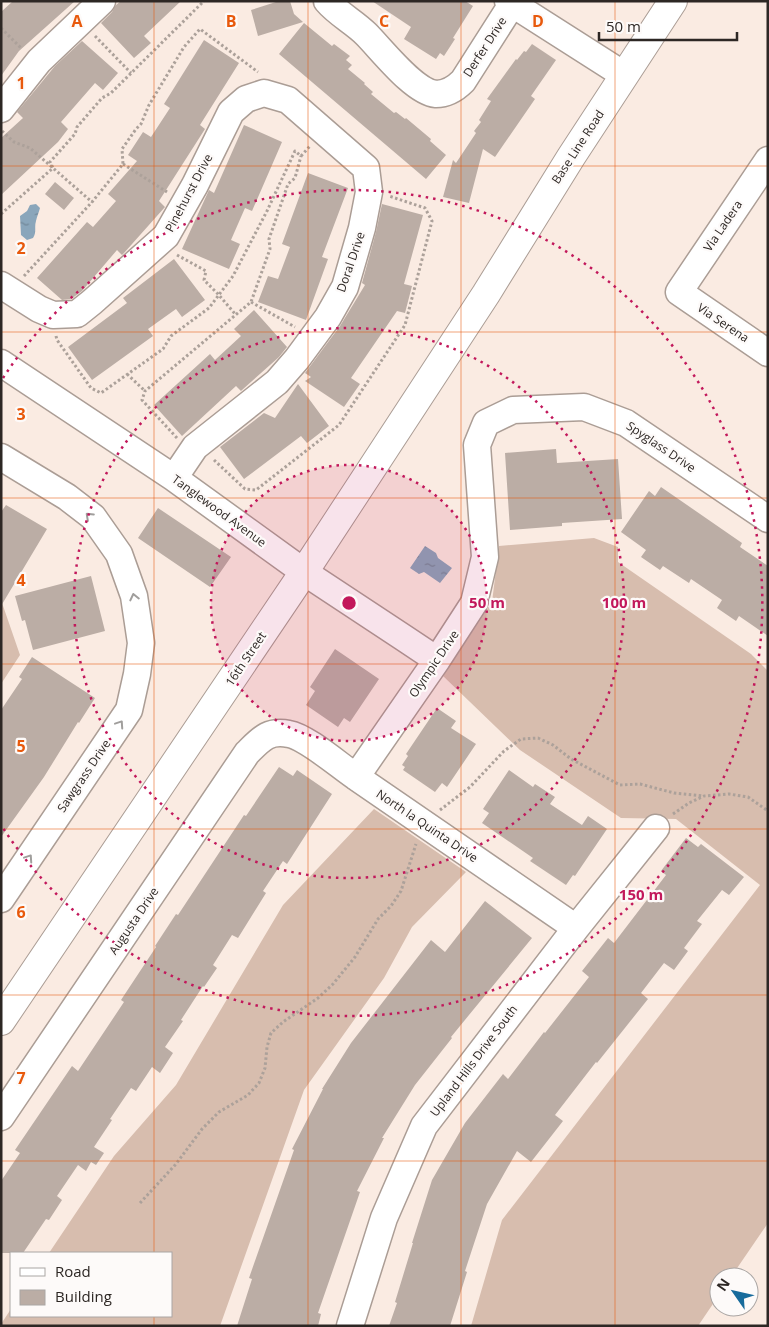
<svg xmlns="http://www.w3.org/2000/svg" width="769" height="1327" font-family="'Open Sans',sans-serif">
<style>
.grass{fill:#d7bdae}
.water{fill:url(#water-ripples)}
.building{fill:#bbada5}
.lines{fill:none;stroke-linecap:round;stroke-linejoin:round}
.minor-casing{stroke:#ab9d95;stroke-width:29}
.major-casing{stroke:#ab9d95;stroke-width:30}
.path{stroke:#aca19a;stroke-width:3;stroke-dasharray:2.5 2.5;stroke-linecap:butt}
.minor{stroke:#fff;stroke-width:26}
.major{stroke:#fff;stroke-width:28}
.oneway{stroke:#a09e9c}
.grid{fill:none;stroke:#e8590c;stroke-width:1;stroke-opacity:0.55}
.ring{fill:none;stroke:#c2185b;stroke-width:2.5;stroke-dasharray:2.5 5}
.labels{text-anchor:middle;stroke-width:4.5;stroke-linejoin:round;paint-order:stroke}
.street-label{font-size:12px;fill:#2d2724;stroke:#fdfaf9}
.grid-label{font-size:16px;text-anchor:middle;font-weight:bold;fill:#e8590c;stroke:#fdfaf9;stroke-width:4.5;stroke-linejoin:round;paint-order:stroke}
.centre{fill:#c2185b;stroke:#fdfaf9;stroke-width:2.5}
.ring-label{font-size:15px;text-anchor:middle;font-weight:bold;fill:#c2185b;stroke:#fdfaf9;stroke-width:4.5;stroke-linejoin:round;paint-order:stroke}
</style>
<defs>
<pattern id="water-ripples" width="26" height="14" patternUnits="userSpaceOnUse" patternTransform="scale(1.25)"><rect width="26" height="14" fill="#8aa6bb"/><path d="M2 4q2-2 4 0t4 0M15 11q2-2 4 0t4 0" fill="none" stroke="#718798"/></pattern>
</defs>
<rect width="100%" height="100%" fill="#faebe2"/>
<path class="grass" d="M594 538 618 547V562L751 654 768 671V1223L731 1277H719V1295L698 1326H471L502 1220 760 885 676 819 621 818 520 750 443 676 492 602 499 546Z
M1 600 20 655 1 684Z
M374 809 466 872 412 927 384 978 304 1090 220 1326H1V1324L11 1309V1316H171V1253H49L114 1156 176 1085 283 905Z"/>
<path class="water" d="M36 204 40 208C39 212 37 216 36 221 34 227 37 232 33 238L27 240 21 235 20 216 27 211 30 205Z
M425 546 436 553 438 558 452 568 440 583 424 572 419 574 410 568Z"/>
<path class="building" d="M13 1H75L19 51 1 76V12Z
M121 1H181L144 36 151 43 134 58 101 23 112 12 116 5Z
M279 1H290L294 14 303 22 258 36 251 10Z
M372 1H465L473 6 453 38 455 39 444 56 440 53 436 59 404 39 411 27Z
M304 23 332 46 334 44 350 56 346 60 352 65 348 69 365 83 364 84 373 92 371 94 394 113 396 112 405 119 406 118 431 139 430 141 446 155 426 179 279 54Z
M204 40 239 63 200 125 205 129 159 201 165 207 124 253 122 255 117 250 82 291 71 299 62 300 37 278 87 222 93 227 116 201 108 194 137 161 128 155 143 132 151 137 170 108 164 104Z
M82 41 118 73 103 90 95 83 61 122 68 129 58 142 1 195V138L23 118 17 112 41 83 55 66Z
M532 44 556 60 531 96 535 99 495 157 483 149 469 203 443 197 453 160 456 163 476 133 474 131 481 122 479 120 491 101 487 99 516 59 517 60 524 51 526 52Z
M244 125 282 142 252 211 245 208 231 240 240 244 229 269 182 249 209 190 214 193Z
M308 173 348 188 322 257 328 259 306 320 258 302 268 276 278 279 290 247 282 244Z
M55 182 74 198 64 210 45 194Z
M382 204 423 215 404 284 412 286 405 313 397 311 351 378 360 384 344 407 305 381 311 377 305 373 340 326 365 285 362 283 376 232Z
M174 259 205 300 182 317 176 309 148 329 153 336 92 380 68 347 127 303 123 298Z
M254 310 287 347 279 357 242 390 241 391 236 386 182 436 154 405 210 354 215 360 241 336 234 329Z
M298 384 329 426 307 443 301 436 244 479 220 447 264 413 275 418Z
M556 449 557 463 618 459 622 519 562 523V526L510 530 505 453Z
M661 487 742 543 740 547 768 566V636L739 616 736 621 717 608 722 600 691 579 689 583 663 566 660 570 641 557 646 550 621 532 649 491 655 496Z
M6 505 47 529 1 606V512Z
M158 508 231 557 210 587 138 538Z
M91 576 105 631 33 650 25 620 22 621 15 596Z
M335 649 379 679 350 722 344 718 338 727 306 705 315 691 310 687Z
M32 657 95 698 79 723 78 722 44 777 1 837V710L22 679 19 677Z
M437 708 456 721 451 728 476 744 447 787 442 783 435 792 403 770 405 767 402 765 408 756 406 754Z
M279 767 293 776 297 770 332 794 287 864 283 861 263 891 266 893 238 938 232 935 213 965 217 968 204 987 203 986 181 1020 183 1021 165 1047 173 1053 160 1073 152 1067 136 1091 131 1088 110 1119 112 1120 94 1147 104 1153 96 1165 91 1162 86 1171 78 1165 57 1196 62 1200 49 1220 46 1219 23 1253H1V1181L20 1153 15 1150 72 1066 78 1071 124 1002 121 1000 156 947 155 946 176 914 178 915 244 815 246 816Z
M509 770 533 787 535 784 555 797 550 804 582 825 588 816 607 829 575 876 573 875 566 885 530 861 533 858 482 823 489 813 483 809Z
M686 838 698 847 701 844 744 877 729 895 722 890 697 921 702 924 684 948 688 951 674 970 664 963 641 993 648 999 597 1063 596 1062 555 1115 563 1121 531 1162 517 1151 487 1204 465 1271 467 1272 450 1326H389L397 1303 395 1302 413 1243H412L432 1180 465 1123 503 1074 508 1079 544 1032 545 1033 589 977 582 971 608 938 614 943 666 875 661 871Z
M485 901 532 938 451 1037 452 1038 415 1085 382 1138H384L357 1191 360 1192 318 1313 321 1314 318 1326H237L252 1279 249 1278 294 1150 292 1149 323 1089H322L351 1043 431 940 445 952Z"/>
<g class="lines">
<g class="minor-casing">
<path id="minor" d="M327 1C338 14 354 22 366 34 382 50 414 92 436 94 447 94 456 88 463 81L514 1
M508 1 624 75
M1 109 39 61 102 1
M768 160 679 292 768 353
M1 285 39 309 53 315 77 314 92 302 166 236 195 185 231 112 246 99 264 93 288 100 366 168 369 192 362 228 345 287 328 317 297 359 277 382 195 447 174 478
M1 363 174 478 304 572 404 638 437 660
M1 457 67 497 93 517 119 554 134 596 141 643 137 674 129 710 1 899
M356 777 437 660 474 603 485 557 477 445 486 423 513 410 584 407 626 423 768 519
M1 1117 247 753C261 739 268 730 289 734 307 737 342 768 359 779 431 829 504 878 576 928
M350 1326 384 1218 424 1126 576 928 656 828"/>
</g>
<g class="major-casing">
<path id="major" d="M1 1021 304 572 486 294 571 157 673 1"/>
</g>
<path class="path" d="M1 28 22 49
M95 36 131 73
M2 131 14 142 30 148 92 202
M123 164 167 192
M1 214 53 168 50 162 75 134 77 127 102 98 111 93 204 1
M177 255 206 271 204 280 218 294 236 315
M24 276 92 202 123 164 122 149 136 129 141 124 149 105 184 47 200 29 258 72
M251 302 295 327
M56 336 57 340 91 388 101 393 163 349 171 336 209 308 233 276 267 211 295 151 301 156 310 146
M127 374 145 391
M177 438 142 400 145 391 251 302 270 249 269 239 288 184 295 178 301 156
M214 460 245 489 256 490 339 425 405 325 432 221 425 208 389 196
M440 810 470 787 504 751 521 739 538 738 553 745 571 759 620 785 640 784 674 793 704 796
M673 814 689 803 704 796 729 794 748 797 768 811
M140 1203 176 1164 202 1129 219 1112 248 1095 259 1083 265 1068 267 1047 271 1033 283 1022 318 998 333 984 355 957 378 919 391 906 401 891 416 844"/>
<use href="#minor" class="minor"/>
<use href="#major" class="major"/>
</g>
<defs><path id="oneway-chevron" d="M-2-3.5L2.5 0L-2 3.5" fill="none" stroke-width="1.6" stroke-linecap="round" stroke-linejoin="round" transform="scale(1.25)"/></defs>
<g class="oneway">
<use href="#oneway-chevron" transform="translate(89 516) rotate(-137)"/>
<use href="#oneway-chevron" transform="translate(134 597) rotate(-103)"/>
<use href="#oneway-chevron" transform="translate(120 724) rotate(-56)"/>
<use href="#oneway-chevron" transform="translate(29 858) rotate(-56)"/>
</g>
<path class="grid" d="M154 1V1253M308 1V1326M461 1V1326M615 1V1326M1 166H768M1 332H768M1 498H768M1 664H768M1 829H768M1 995H768M1 1161H768M154 1316V1326"/>
<circle cx="349" cy="603" r="138" fill="#c2185b" fill-opacity=".12"/>
<g class="ring">
<circle cx="349" cy="603" r="138"/>
<circle cx="349" cy="603" r="275"/>
<path d="M3 378A413 413 0 1 1 3 828"/>
</g>
<g class="labels">
<g class="street-label">
<text transform="translate(485 47) rotate(-57)" y="4">Derfer Drive</text>
<text transform="translate(578 147) rotate(-57)" y="4">Base Line Road</text>
<text transform="translate(189 193) rotate(-62)" y="4">Pinehurst Drive</text>
<text transform="translate(723 226) rotate(-56)" y="4">Via Ladera</text>
<text transform="translate(351 262) rotate(-71)" y="4">Doral Drive</text>
<text transform="translate(723 323) rotate(34)" y="4">Via Serena</text>
<text transform="translate(661 447) rotate(34)" y="4">Spyglass Drive</text>
<text transform="translate(219 511) rotate(36)" y="4">Tanglewood Avenue</text>
<text transform="translate(246 659) rotate(-56)" y="4">16th Street</text>
<text transform="translate(434 664) rotate(-56)" y="4">Olympic Drive</text>
<text transform="translate(84 776) rotate(-56)" y="4">Sawgrass Drive</text>
<text transform="translate(427 826) rotate(34)" y="4">North la Quinta Drive</text>
<text transform="translate(134 921) rotate(-56)" y="4">Augusta Drive</text>
<text transform="translate(474 1061) rotate(-53)" y="4">Upland Hills Drive South</text>
</g>
</g>
<g class="grid-label">
<text x="77" y="27">A</text>
<text x="231" y="27">B</text>
<text x="384" y="27">C</text>
<text x="538" y="27">D</text>
<text x="21" y="89">1</text>
<text x="21" y="254">2</text>
<text x="21" y="420">3</text>
<text x="21" y="586">4</text>
<text x="21" y="752">5</text>
<text x="21" y="918">6</text>
<text x="21" y="1084">7</text>
</g>
<circle cx="349" cy="603" r="8" class="centre"/>
<g class="ring-label">
<text x="487" y="608">50 m</text>
<text x="624" y="608">100 m</text>
<text x="641" y="900">150 m</text>
</g>
<rect width="769" height="1327" fill="none" stroke="#2d2724" stroke-width="5"/>
<rect x="10" y="1252" width="162" height="65" fill="#fdfaf9" stroke="#aaa6a4"/>
<rect x="20" y="1268" width="25" height="8" fill="#ffffff" stroke="#aaa6a4"/>
<text x="55" y="1277" font-size="15" fill="#2d2724">Road</text>
<rect x="20" y="1290" width="25" height="15" fill="#bbada5" stroke="#aaa6a4"/>
<text x="55" y="1302" font-size="15" fill="#2d2724">Building</text>
<g transform="translate(734 1292) rotate(304)"><circle r="24" fill="#fdfaf9" stroke="#aaa6a4"/>
<path d="M0-4L9 19L0 12L-9 19Z" fill="#176b9c"/>
<text y="-8" font-size="14" font-weight="bold" text-anchor="middle" fill="#2d2724">N</text>
</g>
<path d="M599 32v8h138v-8" fill="none" stroke="#2d2724" stroke-width="2.5"/>
<text x="606" y="32" font-size="15" fill="#2d2724" stroke="#fdfaf9" stroke-width="4" paint-order="stroke">50 m</text>
</svg>
